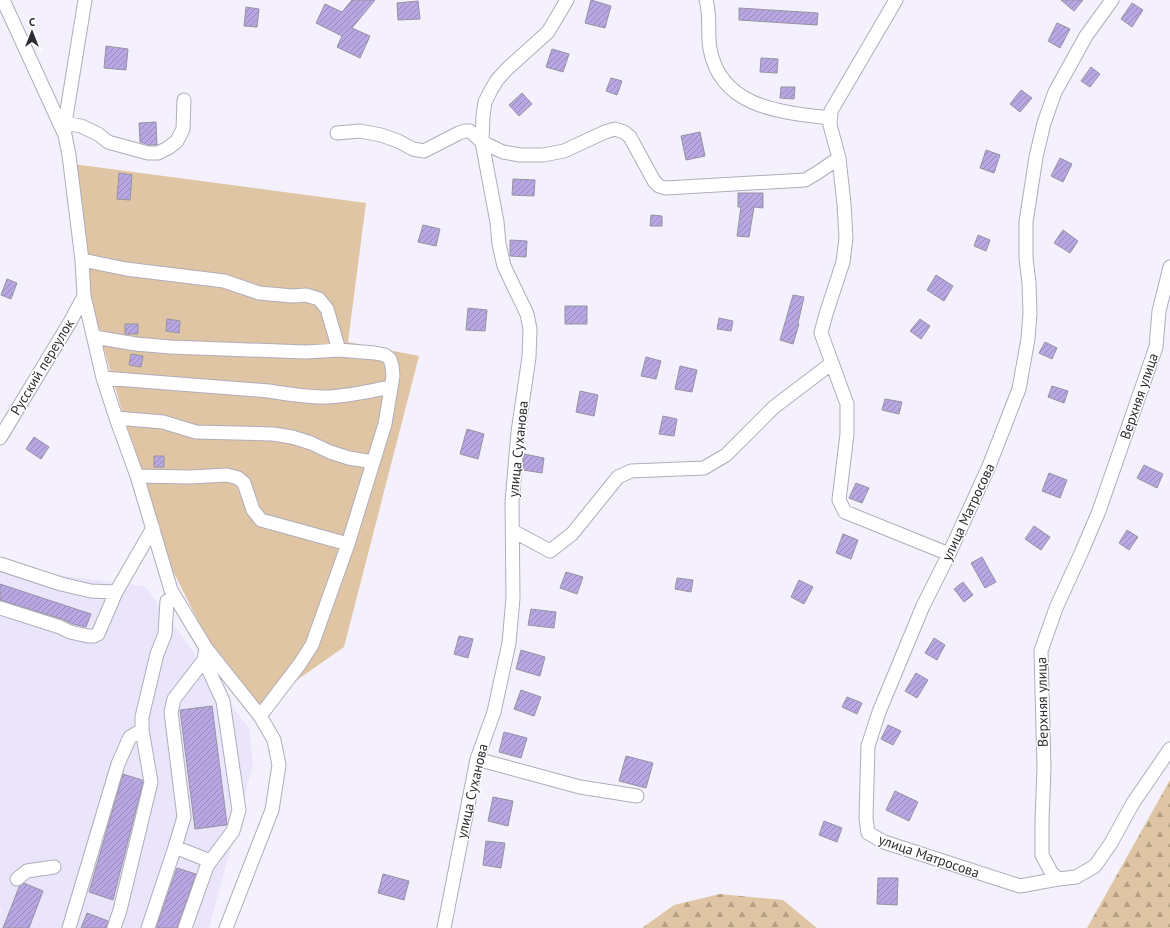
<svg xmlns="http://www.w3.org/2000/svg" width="1170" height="928" font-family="'PT Sans',sans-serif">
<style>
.built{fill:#ebe5fb}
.forest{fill:url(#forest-firs)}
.garden{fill:#dfc5a4}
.building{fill:url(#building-hatch);stroke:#9693a1}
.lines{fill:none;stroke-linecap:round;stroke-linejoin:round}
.minor-casing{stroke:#b0acba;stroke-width:15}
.minor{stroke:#fff;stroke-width:13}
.labels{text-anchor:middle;stroke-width:3;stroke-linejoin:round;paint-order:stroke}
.street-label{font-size:14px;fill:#2f2d33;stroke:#fff}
</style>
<defs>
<pattern id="forest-firs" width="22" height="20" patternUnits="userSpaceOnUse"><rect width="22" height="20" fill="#dfc5a4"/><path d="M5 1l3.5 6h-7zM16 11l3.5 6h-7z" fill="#b5a086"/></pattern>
<pattern id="building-hatch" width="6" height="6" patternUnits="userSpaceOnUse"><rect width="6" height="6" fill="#b8a7e3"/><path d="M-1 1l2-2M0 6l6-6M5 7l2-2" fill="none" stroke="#9688b9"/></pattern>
</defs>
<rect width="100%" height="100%" fill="#f4f1fd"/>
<path class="built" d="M0 568 145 586 249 729 253 765 209 928H0V914L2 909 0 908Z"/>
<path class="forest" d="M1170 780V928H1087Z
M720 894 783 900 817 928H642L674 905Z"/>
<path class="garden" d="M73 164 366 203 348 342 419 356 344 647 260 706 209 643 172 569 122 411 89 297Z"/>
<path class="building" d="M352 0H375L352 28 370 36 360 58 337 47 342 36 316 23 325 4 342 12Z
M591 0 611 6 605 28 585 23Z
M1061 0H1083L1074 11Z
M418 1 420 19 398 20 397 3Z
M1132 3 1143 10 1132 27 1121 19Z
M246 7 259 9 257 27 244 26Z
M739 8 818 13 817 25 739 20Z
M1057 23 1070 29 1060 48 1048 41Z
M106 46 128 49 126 70 104 68Z
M552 49 569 54 563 72 546 67Z
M761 58 778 59 777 73 760 72Z
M1091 67 1100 74 1090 87 1081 81Z
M611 78 622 81 617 95 606 91Z
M781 87H795L794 99 780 98Z
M1021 90 1032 98 1020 112 1010 104Z
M522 93 532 104 519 116 509 105Z
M156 122 157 145H149L140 142 139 123Z
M700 132 705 156 686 160 681 136Z
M986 150 1000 155 994 173 980 168Z
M1060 158 1072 164 1063 182 1051 176Z
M119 173 132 175 130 200 117 199Z
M513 179 535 180 534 196 512 195Z
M738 193H763V208L754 207 749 237 737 236 741 207H738Z
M651 215 662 216V226H650Z
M423 225 440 229 436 246 418 242Z
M1063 230 1078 241 1070 253 1054 243Z
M978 235 990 240 986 251 974 246Z
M510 240 527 241 526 257 510 256Z
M936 275 953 286 944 301 927 290Z
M7 279 17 283 11 299 1 295Z
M793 295 804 297 798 323 799 324 793 344 780 340Z
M565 306H587V324H565Z
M468 308 487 310 485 331 466 330Z
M719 318 733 321 731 331 717 329Z
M167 319 180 321 179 333 166 331Z
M920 319 930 326 921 339 910 331Z
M125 324H138V334H125Z
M1045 342 1057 348 1052 359 1039 353Z
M131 354 143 356 141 367 129 365Z
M646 357 661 361 656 379 641 376Z
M680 366 697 370 692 392 675 389Z
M1052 386 1068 391 1064 403 1048 397Z
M580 391 598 395 594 416 576 412Z
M885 399 902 402 899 414 882 410Z
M663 416 677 419 674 436 659 434Z
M467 429 484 434 478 459 460 454Z
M34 437 49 447 41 459 26 449Z
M524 454 544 458 542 473 523 470Z
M154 456H164V467H154Z
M1144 465 1163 474 1157 488 1137 478Z
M1049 473 1067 480 1060 498 1042 491Z
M856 483 869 488 862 503 849 498Z
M1034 526 1050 537 1041 550 1025 539Z
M1127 530 1138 537 1129 550 1119 543Z
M843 534 858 540 851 559 836 553Z
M982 557 996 582 985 588 971 563Z
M566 572 583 577 577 594 560 588Z
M677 578 693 580 691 592 675 589Z
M799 580 813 587 804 604 791 597Z
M963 582 973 595 964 602 954 589Z
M0 584 91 614 86 627 73 624 62 619 0 600Z
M531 609 556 612 554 628 528 625Z
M459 636 473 639 468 658 454 654Z
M934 638 945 645 937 660 925 653Z
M521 650 545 657 540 676 516 669Z
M916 673 928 680 917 698 905 691Z
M521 690 541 697 534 716 514 709Z
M847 697 862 703 857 714 842 707Z
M212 706 227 824 226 825 195 829 180 710Z
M888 725 901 731 893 745 881 739Z
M504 732 527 738 521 758 499 752Z
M626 756 653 763 646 788 619 781Z
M123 774 142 780 143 782 113 900 89 892Z
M895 791 918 802 909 821 886 810Z
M493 797 513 801 508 826 488 821Z
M824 821 842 828 837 842 819 835Z
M486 841 505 843 501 868 483 865Z
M177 868 196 874 177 928H156Z
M383 874 409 881 404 900 378 893Z
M878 878H898L897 905 877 904Z
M24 883 43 891 29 928H3L19 887Z
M87 913 108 921 106 928H81Z"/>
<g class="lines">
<g class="minor-casing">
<path id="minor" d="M3 0 65 135 69 155 82 260 84 296 103 378 116 418 137 476 171 590 206 648 260 716 274 740 279 765 272 810 226 928
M706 0C711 16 707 33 710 49 721 108 781 112 829 118
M896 0 831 111 830 125 839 158 844 204 846 238 843 262 826 314 821 333 847 404V434L839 500 845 512 949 554
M65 123 81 126 98 134 108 142 148 153H158L168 148 177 141 183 129 184 100
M65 131V123L85 0
M337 133 360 131 381 135 398 141 413 149 424 151 459 133 465 131H470L482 142 503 152 520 155H543L564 151 605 132 615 129 624 132 630 137 654 181 659 186 666 188 805 180 817 173 839 158
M82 260 126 269 224 281 259 293 293 296 306 295 319 299 327 309 339 350
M1170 267 1159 311 1156 347 1099 511 1082 551 1056 608 1041 651 1044 768 1042 821V855L1051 872 1058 879 1076 877 1095 866 1111 843 1133 803 1170 749
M94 337 136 344 170 347 306 352 339 350 375 353 385 355 390 359 392 366 393 376 385 424 348 544 312 645 299 665 260 716
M103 378 269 391C287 394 305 397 324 397 346 397 369 391 391 387
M116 418 163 422 196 432 273 434 292 437 311 443 330 452 349 458 373 462
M0 438 70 322 84 296
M137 476 190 477 227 475 238 478 244 483 253 510 261 520 348 544
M513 531 550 551 572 534 618 477 631 471 704 468 726 455 774 407 832 363
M0 564 61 584 91 591 116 592
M0 608 60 627 70 632 88 636H94L98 634 116 592 153 528
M477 759 580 787 637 796
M175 847 210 861
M17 879 27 871 54 867
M1058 879 1020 886 884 842 868 833 866 818 868 746 879 712 923 606 949 554 989 466 1019 389 1028 339 1030 313 1029 283 1026 258V222L1036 157 1044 123 1055 92 1086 36 1112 0
M69 928 118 764 130 737 142 730
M114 928 120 910 151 782 142 730V717L157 654 165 634 167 601
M148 928 175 847 184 817 171 712 174 699 204 660
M185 928 207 866 233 831 239 810 223 701 204 660 206 648
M444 928 477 759 494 712 509 643 513 598 512 502 518 432 529 357 530 329 527 314 504 266 499 244 497 222 482 142 483 116 485 102 491 90 497 80 507 69 548 32 567 0"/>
</g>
<use href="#minor" class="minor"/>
</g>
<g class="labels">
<g class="street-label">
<text transform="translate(42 367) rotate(-59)" y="5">Русский переулок</text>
<text transform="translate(1139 396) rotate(-71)" y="5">Верхняя улица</text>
<text transform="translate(518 449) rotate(-84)" y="5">улица Суханова</text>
<text transform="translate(968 512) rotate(-65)" y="5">улица Матросова</text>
<text transform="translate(1042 702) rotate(-91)" y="5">Верхняя улица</text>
<text transform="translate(472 791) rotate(-77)" y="5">улица Суханова</text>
<text transform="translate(929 856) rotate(19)" y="5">улица Матросова</text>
</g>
</g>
<g transform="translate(32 32)" stroke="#ffffff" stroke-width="3" paint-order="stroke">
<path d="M0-3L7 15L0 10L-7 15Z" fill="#2f2d33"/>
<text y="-6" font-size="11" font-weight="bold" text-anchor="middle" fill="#2f2d33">С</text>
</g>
</svg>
